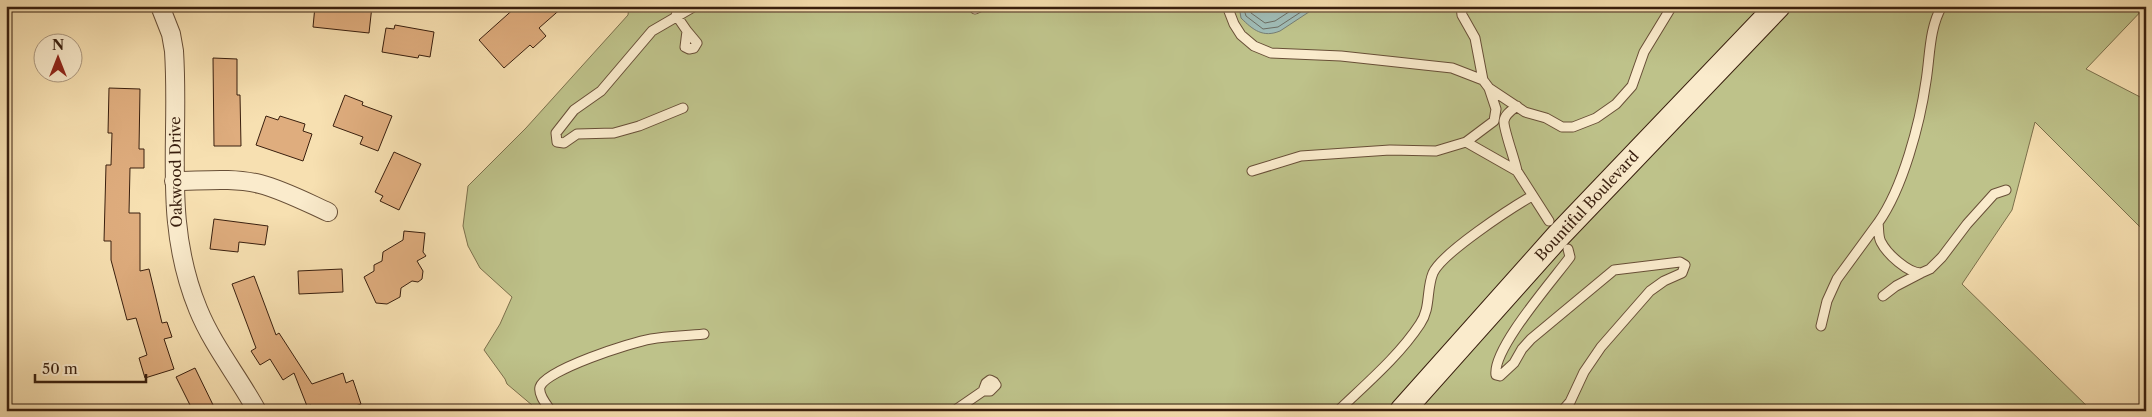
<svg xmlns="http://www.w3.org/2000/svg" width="2152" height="417" font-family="'Libre Caslon Text',serif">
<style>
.green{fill:#bec28a;stroke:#7c704c}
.water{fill:#9fbbb5;stroke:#767d72}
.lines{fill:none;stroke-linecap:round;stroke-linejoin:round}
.shore{stroke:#6c6d62;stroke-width:1}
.building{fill:#dfad7e;stroke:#391f0e}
.lane-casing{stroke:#684f37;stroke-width:11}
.street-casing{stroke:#684f37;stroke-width:20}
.secondary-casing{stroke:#391f0e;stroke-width:26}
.lane{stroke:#faebcc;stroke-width:9}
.street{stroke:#faebcc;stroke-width:18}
.secondary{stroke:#faebcc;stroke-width:24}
.labels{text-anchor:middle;stroke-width:4.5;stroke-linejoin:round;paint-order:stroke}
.street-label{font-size:15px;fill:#391f0e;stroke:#faebcc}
</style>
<rect width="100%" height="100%" fill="#f7e0b1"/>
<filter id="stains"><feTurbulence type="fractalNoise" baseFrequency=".004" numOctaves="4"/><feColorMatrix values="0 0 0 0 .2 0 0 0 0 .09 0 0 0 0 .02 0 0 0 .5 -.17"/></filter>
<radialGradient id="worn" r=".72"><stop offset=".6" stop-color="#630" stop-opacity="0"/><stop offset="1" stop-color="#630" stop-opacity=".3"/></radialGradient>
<path class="green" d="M629 6H2146L2086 69 2146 100V233L2035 122 2012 210 1962 284 2092 411H539L507 384 505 379 484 350 500 324 512 297 480 268 468 246 463 226 468 186 526 128 628 15Z"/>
<path class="water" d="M1239 6H1318L1280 31C1263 38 1253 30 1241 18Z"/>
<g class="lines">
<path class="shore" d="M1243 6 1246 16 1263 29 1278 27 1310 6
M1250 6 1251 13 1265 23 1275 21 1298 6"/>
</g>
<path class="building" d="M315 6H372L369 33 313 27Z
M517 6H564L539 28 546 36 533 48 530 45 504 68 479 40Z
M395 25 434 32 430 57 419 55 418 58 382 52 386 28 394 29Z
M213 58 237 59V95H240L241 146H214Z
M109 88 140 89 139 149H144V168H130L129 213H140V271L149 269 162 323 167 322 172 337 164 339 174 369 145 378 139 358 147 355 136 318 127 320 111 260V241H104L106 165H111L112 133H108Z
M345 95 363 102 362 105 392 116 378 151 360 144 363 137 333 126Z
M266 116 278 120 280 116 305 124 303 131 312 134 303 161 256 145Z
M394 152 421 164 399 210 380 201 383 196 375 192Z
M214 219 268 226 265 245 239 242 238 252 210 249Z
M404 231 425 233 423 252 426 256 417 261 423 271 422 279 418 282 412 281 401 288 400 297 387 304 376 303 364 277 374 271V265L382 261 383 252 403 240Z
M342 269 343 292 299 294 298 271Z
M254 276 276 335 279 333 312 384 343 373 346 383 353 380 361 404 342 411H314L311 405 307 406 294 373 283 380 270 359 260 365 251 351 256 348 232 284Z
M195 368 216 411H193L176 377Z"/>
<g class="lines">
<g class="lane-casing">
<path id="lane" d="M1227 6 1234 24 1241 35 1254 46 1271 53 1341 56 1452 68 1483 80
M1461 6 1462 15 1475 38 1483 80 1489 88 1525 112 1546 118 1562 127H1573L1596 118 1616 104 1632 86 1644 52 1672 6
M975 9 982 6
M676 15 687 31 685 47 689 49 694 48 697 43 687 31
M1489 88 1496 109 1494 121 1466 142 1517 171C1515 160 1503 128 1504 121 1505 114 1512 110 1517 106
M683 108 639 126 614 133 577 134 564 143 557 142 556 133 574 110 601 91 652 31 695 6
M1252 171 1301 156 1390 150 1436 151 1466 142
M1517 171 1549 221
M1921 273 1930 269 1942 257 1967 224 1994 194 2006 190
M1883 296 1896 286 1921 273C1908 273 1887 254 1881 242 1878 237 1879 229 1878 223 1903 188 1920 123 1926 81 1930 57 1929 28 1942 6
M1821 326 1827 301 1837 279 1878 223
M1339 410C1367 383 1399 356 1420 324 1431 308 1426 290 1433 273 1442 253 1511 208 1532 196
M551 411C547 405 538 395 540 387 545 370 632 342 651 339 668 336 687 336 704 334
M954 411 983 391H990L996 385 994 382 990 380 986 383 983 391
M1562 411 1570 402 1584 372 1601 347 1650 291 1664 281 1682 273 1685 265 1680 262 1614 270 1531 339 1522 349 1514 363 1500 376 1496 375C1492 349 1554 279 1570 257L1568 249"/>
</g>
<g class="street-casing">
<path id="street" d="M160 6 171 34 174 51C180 142 162 221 198 309 213 346 238 376 257 411
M174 181C201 181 232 177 260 184 283 190 306 202 328 212"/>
</g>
<g class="secondary-casing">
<path id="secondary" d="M1402 411 1559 235 1778 6"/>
</g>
<use href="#lane" class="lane"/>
<use href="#street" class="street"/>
<use href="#secondary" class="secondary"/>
</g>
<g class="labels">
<g class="street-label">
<text transform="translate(176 172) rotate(-91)" y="5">Oakwood Drive</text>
<text transform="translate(1587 206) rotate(-47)" y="5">Bountiful Boulevard</text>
</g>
</g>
<rect width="2152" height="417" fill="none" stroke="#f7e0b1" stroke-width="25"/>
<rect x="8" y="8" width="2137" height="402" fill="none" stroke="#391f0e" stroke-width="2.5"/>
<rect x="12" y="12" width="2127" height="392" fill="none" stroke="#391f0e"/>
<g transform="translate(58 58)"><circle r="24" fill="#faebcc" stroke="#ad9980"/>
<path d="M0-4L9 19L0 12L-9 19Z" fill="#8f2418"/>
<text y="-8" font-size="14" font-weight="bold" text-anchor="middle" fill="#391f0e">N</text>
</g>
<path d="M35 374v8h111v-8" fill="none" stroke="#391f0e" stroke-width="2.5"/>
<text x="42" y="374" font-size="15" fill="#391f0e" stroke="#faebcc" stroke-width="4" paint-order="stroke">50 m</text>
<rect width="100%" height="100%" filter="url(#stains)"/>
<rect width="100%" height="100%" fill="url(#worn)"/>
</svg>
